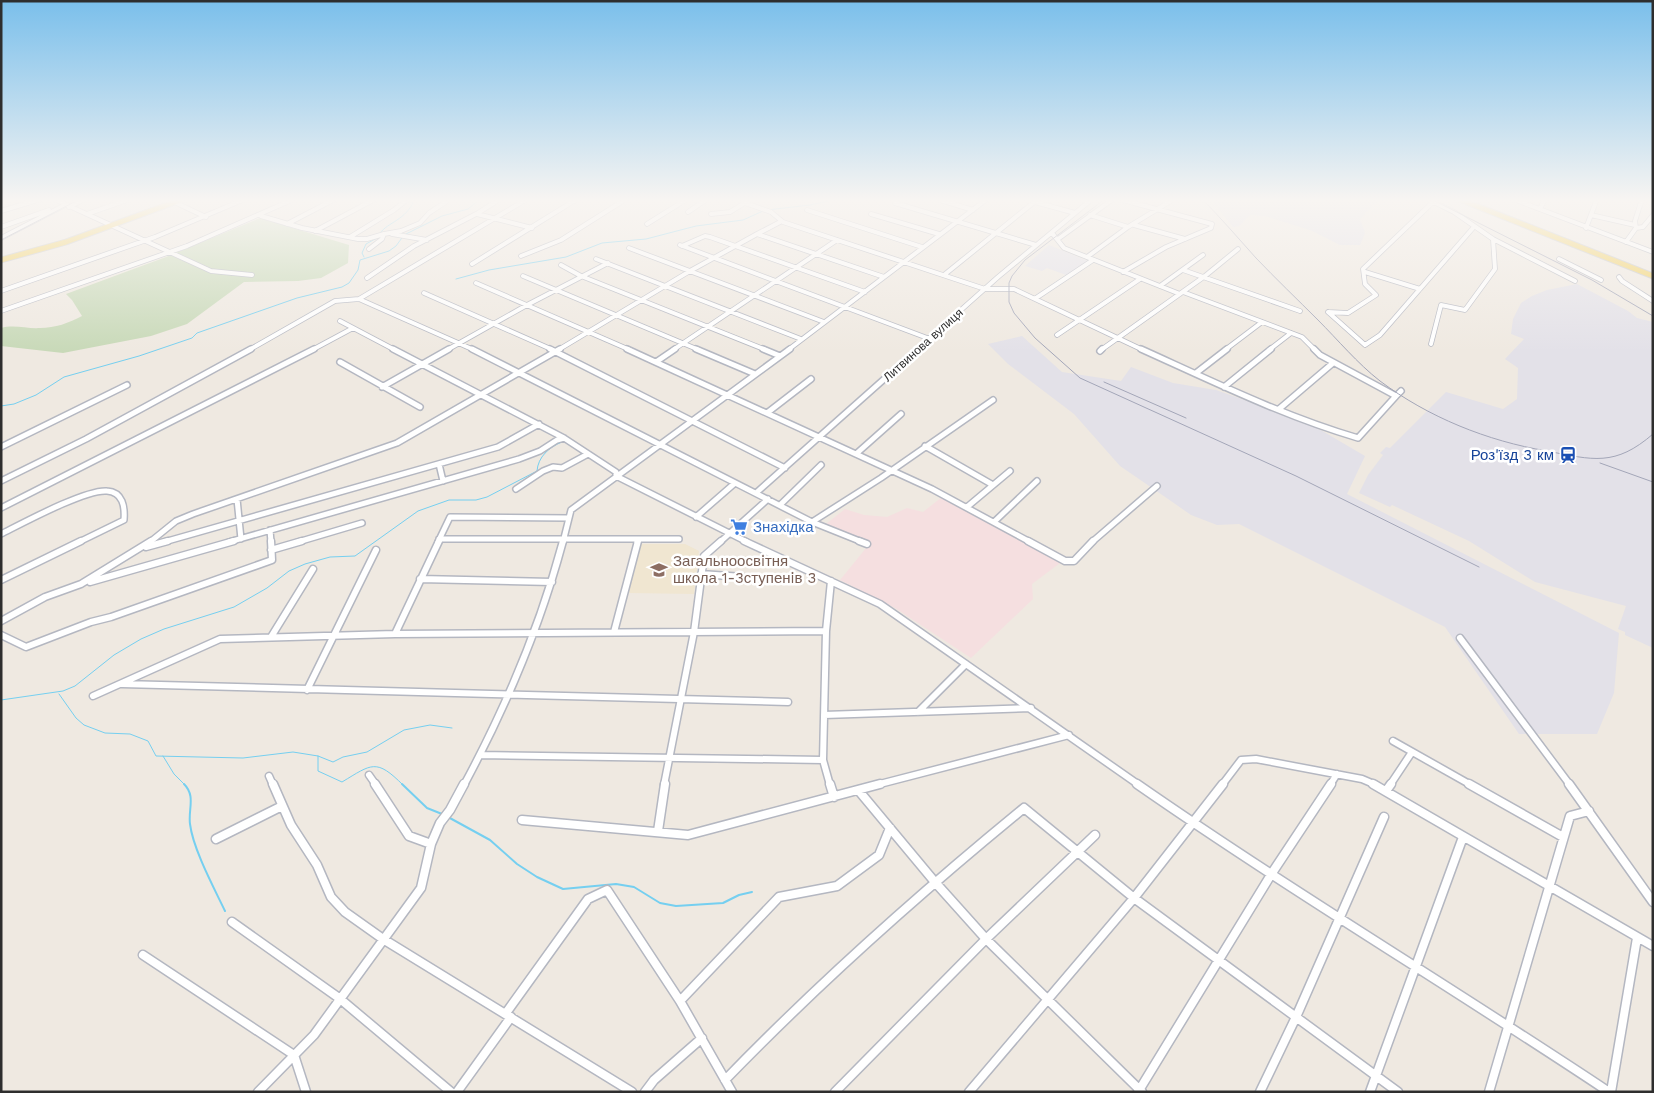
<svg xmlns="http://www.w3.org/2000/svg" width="1654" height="1093" font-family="'Work Sans',sans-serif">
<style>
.industrial{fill:#e3e1e8}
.education{fill:#f0e6d1}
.medical{fill:#f5dfe0}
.cemetery{fill:#c8d9b8}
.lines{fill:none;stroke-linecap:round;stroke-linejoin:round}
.stream-far1{stroke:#75cff0;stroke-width:1}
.stream{stroke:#75cff0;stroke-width:2}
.minor-far3-casing{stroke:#b4b7c1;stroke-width:5.5}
.minor-far2-casing{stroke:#b4b7c1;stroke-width:8}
.minor-far1-casing{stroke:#b4b7c1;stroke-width:9}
.minor-casing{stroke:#b4b7c1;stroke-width:11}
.major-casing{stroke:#c9c9c9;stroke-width:7}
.minor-far3{stroke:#fff;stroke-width:4}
.minor-far2{stroke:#fff;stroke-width:5}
.minor-far1{stroke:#fff;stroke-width:6}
.minor{stroke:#fff;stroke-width:8}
.major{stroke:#f2d163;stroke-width:5}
.rail{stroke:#a3a6b8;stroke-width:1}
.labels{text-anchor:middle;stroke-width:5;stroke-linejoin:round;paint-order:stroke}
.far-street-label{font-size:12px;fill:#2e2e2e;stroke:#fff}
.transit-label{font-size:15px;fill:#164399;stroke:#fff;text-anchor:end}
.shop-label{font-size:15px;fill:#366cbe;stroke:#fff;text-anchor:start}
.education-label{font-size:15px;fill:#785e54;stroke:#fff;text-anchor:start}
</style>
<rect width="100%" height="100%" fill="#efe9e1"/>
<path class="industrial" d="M1210 199H1390L1389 201H1377L1360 219 1365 233 1360 245H1340L1310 230 1265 216 1250 215 1239 226 1233 227Z
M1049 245 1088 261 1066 275 1047 268 1042 271 1025 266Z
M1577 284 1628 311 1637 318 1653 322V648L1625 635V632L1618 629 1626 606 1535 582 1469 541 1392 505 1390 507 1359 493 1368 475 1383 455 1380 453 1386 447 1390 448 1446 392 1503 409 1517 399 1518 368 1505 359 1524 339 1511 334 1513 319 1521 303 1532 296 1547 290Z
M1022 336 1062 372 1121 381 1131 367 1173 383 1216 390 1307 422 1365 456 1347 494 1619 633 1614 693 1597 734H1519L1445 627 1239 524 1217 525 1191 515 1171 501 1120 466 1074 414 1008 364 988 344Z"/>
<path class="education" d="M639 544H685L699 551 694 594 628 593Z"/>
<path class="medical" d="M942 497 1060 563 1032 584 1033 599 971 658 895 608 840 580 871 542 826 524 845 509 864 515 887 517 907 508 923 512Z"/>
<path class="cemetery" d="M260 218 349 245 348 263 321 278 298 281 244 282 187 324 151 336 63 353 1 346V328C14 324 27 329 40 328 55 328 69 323 82 316L72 300 66 294 166 257Z"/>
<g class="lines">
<path class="stream-far1" d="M767 210 810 205 838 199
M379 235C385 223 403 222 413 203L408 201
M364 257 362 253 366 244 377 238
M456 279 489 270 566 257 602 243 646 239 696 226 743 220 763 211
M1 406 14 404 36 395 64 377 139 356 192 338 197 333 297 298 342 287 349 283 358 270 360 260 389 251 396 246 404 235 442 216 468 209 480 199
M59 694 76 718 84 725 105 733 130 734 148 741 156 756 243 758 293 752 318 756 333 762 343 757 367 752 404 730 430 725 452 728
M1 700 63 691 75 686 114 655 141 639 164 629 234 607 267 588 289 571 305 564 330 557 355 556 418 511 449 500H476L487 497 537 471C538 457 549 447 562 442
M163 756 174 774 185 785
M318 756V771L342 782C372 764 376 758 403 785"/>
<path class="stream" d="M184 784C196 796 188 809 190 824 193 849 214 888 225 911
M402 784 427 808 442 814
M448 817 490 840 517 864 537 877 563 889 616 884 634 887 660 903 676 906 723 903 739 895 752 892"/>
<g class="minor-far3-casing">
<path id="minor-far3" d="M54 199 211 271 252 275
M168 199 206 217
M937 199 973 210
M1119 199 1212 224 1211 228 1166 247 1123 272
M1428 199 1454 212 1493 239 1495 269 1465 310 1441 305 1431 344
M1513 199 1653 252
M1035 202 1075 213
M745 203 771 212 783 222 985 289H1014L1143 350
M895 203 1036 245
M69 207 85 199
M1540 209 1545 199
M807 210 922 247
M1 211 41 199
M688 212 707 199
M87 214 130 199
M477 214 532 228
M711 214 730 212 751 199
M871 214 939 234
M1090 215 1128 227
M1591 215 1635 225
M261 216 302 228 358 239H367L384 234
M287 224 335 199
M647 224 687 199
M1134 225 1185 239
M1 227 49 210
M1586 228 1597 199
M1636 228 1643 227 1653 215
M315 231 375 199
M1052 233 1064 248 1180 294
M392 234 427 240
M757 234 782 221
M350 237 394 210 408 199
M1 238 65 205
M1058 239 1113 199
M1493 239 1575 281
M1626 242 1636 228 1635 221 1642 199
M680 245 930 339
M682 246 705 236 710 237 865 292
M629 248 824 322
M369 249 382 239 384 234 401 231 420 223 429 213 450 199
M521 256 561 240 626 199
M1087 257 1128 227 1174 199
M596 259 801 339
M1559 259 1601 280
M472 264 577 199
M561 265 581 276 766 350
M1183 270 1300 311
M1365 272 1420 289
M944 275 1038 199
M523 276 699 350
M1619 277 1622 281 1653 301
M367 278 414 246 478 213 500 199
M476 283 630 350
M1160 286 1203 255
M1 291 155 237 245 199
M1183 292 1302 337 1315 350
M424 293 553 350
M1036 298 1093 260
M359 299 527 199
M1 311 187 246 294 199
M1328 312 1365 345 1380 335 1473 228
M1328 312 1348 313 1376 295 1365 284 1363 269 1433 202
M340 321 395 350
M1057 335 1140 279
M249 350 335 301 359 299 474 350
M312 350 353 328
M447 350 527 305 608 263
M558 350 690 271 757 234 884 277
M673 350 837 240
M788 350 987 199
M916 350 998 277 1092 199
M1101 350 1205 276 1238 249
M1225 350 1262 322
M1269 350 1291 333"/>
</g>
<g class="minor-far2-casing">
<path id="minor-far2" d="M393 349 564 438 616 472V476L747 542
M472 349 812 522 862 542
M550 349 785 468
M627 349 932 489 1030 542
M696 349 755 374
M763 349 780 356
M1141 349C1212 381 1283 416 1358 438L1396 396
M1314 349 1320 355 1396 396 1401 391
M1100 351 1102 349
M340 362 420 407
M656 362 675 349
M1196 373 1227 349
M382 387 449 349
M1224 387 1271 349
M1279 409 1333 363
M767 413 811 379
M925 446 993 485
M1 447 127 385
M856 454 901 414
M439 464 443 481
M1 481 86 439 251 349
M516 489 543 471 553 467 562 468 588 454
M756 493 918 349
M237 499 241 539
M780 505 821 465
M967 507 1010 471
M1 508 314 349
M696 517 735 483
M812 522 881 478 993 400
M994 522 1037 481
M270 530 271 542
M1 534C23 523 86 489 107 491 123 492 125 507 124 520L79 542
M439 539H679
M150 542 176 521 193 514 397 443 560 349
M164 542 498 447 539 424
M229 542 519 459 540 451 557 440 564 438
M298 542 362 523
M438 542 450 517 569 518
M563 542 571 510 790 349
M637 542 638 539
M720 542 768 499
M1092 542 1157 486"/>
</g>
<g class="minor-far1-casing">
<path id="minor-far1" d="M744 541 880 604 1139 785
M859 541 867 544
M1028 541 1065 561H1074L1093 541
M146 547 168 541
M271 550 302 541
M701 574 743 577
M420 579 552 582
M1 580 81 541
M90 582 234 541
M1 621 45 597 81 584 151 541
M614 632 638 541
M395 634 439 541
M1 635 26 647 91 622 111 617 272 560 271 541
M271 637 313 569
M1460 638 1570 785
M122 684 788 702
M307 690 376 550
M93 696 220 639 395 634 826 631
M918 712 966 664
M824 715 1031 708
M1393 741 1471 785
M480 755 823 760
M369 775 376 785
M269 776 273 785
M464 785C506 707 540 627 563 541
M664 785 694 632 704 556 721 541
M830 785 823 760 826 631 831 581
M876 785 1069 735
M1222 785 1241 760 1256 759 1362 779 1376 785
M1330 785 1337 774
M1390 785 1412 752"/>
</g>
<g class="minor-casing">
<path id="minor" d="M273 784 291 825 317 865 331 897 345 912 383 939 632 1092
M375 784 409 836 431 844
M830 784 834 797
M1137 784C1291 891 1453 988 1609 1092
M1373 784 1653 946
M1469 784 1563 837
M1569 784 1653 902
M859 791 934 881 986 939 1142 1092
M1386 791 1391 784
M522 820 688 835 880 784
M658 831 665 784
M216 839 282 806
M232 922 339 998 451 1092
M143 955 294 1055 306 1092
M680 1001 779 897 837 886 879 855 890 828
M506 1013 588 899 607 890 680 1001 732 1092
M725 1080C819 983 919 894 1024 808L1134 898 1398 1092
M258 1092 314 1035 421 888 431 844 440 823 450 810 464 784
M457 1092 511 1017
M645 1092 654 1080 702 1038
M835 1092 986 939 1095 835
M969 1092 1134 898 1223 784
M1138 1092 1272 873 1331 784
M1260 1092 1296 1017 1384 817
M1370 1092 1463 837
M1489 1092 1570 816 1589 811
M1611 1092 1637 938"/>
</g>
<g class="major-casing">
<path id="major" d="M1459 199 1653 276
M1 260 66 242 183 199"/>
</g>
<use href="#minor-far3" class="minor-far3"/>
<use href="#minor-far2" class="minor-far2"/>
<use href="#minor-far1" class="minor-far1"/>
<use href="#minor" class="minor"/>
<use href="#major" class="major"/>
<path class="rail" d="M1105 199 1025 260 1012 276 1009 283V302L1014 313 1035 338 1080 378 1296 476 1479 567
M1202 199C1221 218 1238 238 1256 258 1276 279 1297 299 1318 320 1338 340 1357 363 1380 381 1428 417 1487 441 1547 451 1593 460 1615 467 1653 434
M1431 199 1592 280 1653 316
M1 240 80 199
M1104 382 1186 418
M1600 463 1653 482"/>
</g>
<linearGradient id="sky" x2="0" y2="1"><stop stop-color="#7abfeb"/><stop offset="0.57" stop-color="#f8f5f2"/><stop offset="1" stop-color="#f8f5f2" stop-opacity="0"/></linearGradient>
<rect width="1654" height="352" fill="url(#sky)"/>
<defs>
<g id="station-bare" transform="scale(1.35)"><path d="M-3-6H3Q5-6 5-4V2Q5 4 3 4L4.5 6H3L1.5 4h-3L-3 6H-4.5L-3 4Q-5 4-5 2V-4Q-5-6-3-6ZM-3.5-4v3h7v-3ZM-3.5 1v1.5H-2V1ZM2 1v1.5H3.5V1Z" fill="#1a4fb4" stroke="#fff" stroke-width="2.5" paint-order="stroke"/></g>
<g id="supermarket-bare" transform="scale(1.35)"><path d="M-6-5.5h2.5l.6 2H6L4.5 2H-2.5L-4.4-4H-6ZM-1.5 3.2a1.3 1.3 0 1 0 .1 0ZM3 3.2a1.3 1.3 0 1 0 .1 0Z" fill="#3f7fe0" stroke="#fff" stroke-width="2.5" paint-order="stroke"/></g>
<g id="school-bare" transform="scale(1.35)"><path d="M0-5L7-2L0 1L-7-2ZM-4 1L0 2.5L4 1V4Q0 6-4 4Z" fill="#8d6e63" stroke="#fff" stroke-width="2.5" paint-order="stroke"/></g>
</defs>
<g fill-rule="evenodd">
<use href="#station-bare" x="1568" y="455"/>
<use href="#supermarket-bare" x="739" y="527"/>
<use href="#school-bare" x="659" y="570"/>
</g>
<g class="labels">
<g class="far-street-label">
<text transform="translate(923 345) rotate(-42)" y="4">Литвинова вулиця</text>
</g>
<g class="transit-label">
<text x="1554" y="460">Роз'їзд 3 км</text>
</g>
<g class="shop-label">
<text x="753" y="532">Знахідка</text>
</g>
<g class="education-label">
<text x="673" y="566">Загальноосвiтня<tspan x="673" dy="17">школа 1-3ступенiв 3</tspan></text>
</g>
</g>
<rect width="1654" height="1093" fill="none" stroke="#2e2e2e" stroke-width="5"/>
</svg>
